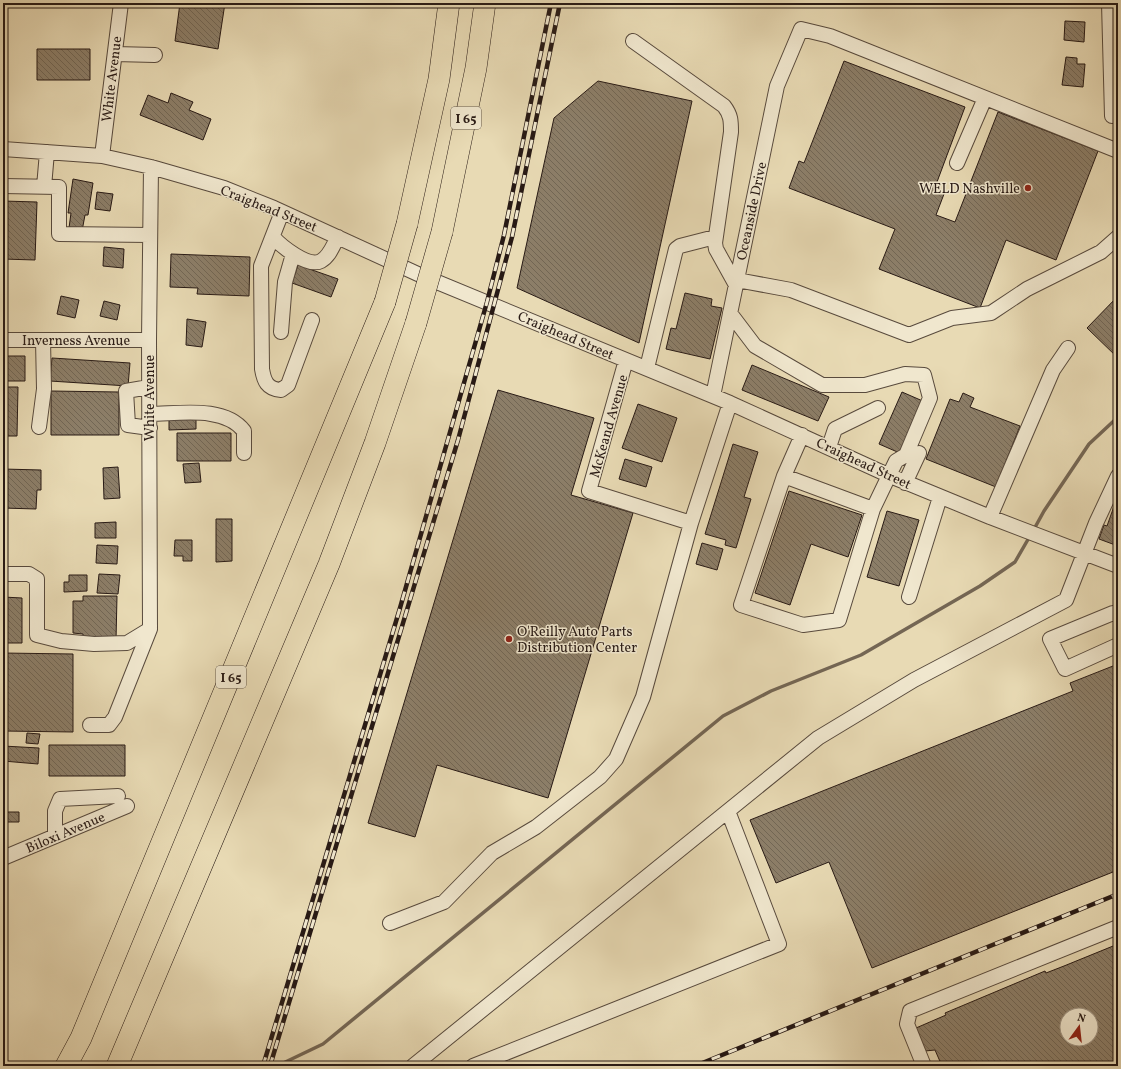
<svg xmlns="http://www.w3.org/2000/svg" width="1121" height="1069" font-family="Vollkorn,serif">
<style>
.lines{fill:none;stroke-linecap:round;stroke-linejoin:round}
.stream{stroke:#746654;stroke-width:3.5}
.building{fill:url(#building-back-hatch);stroke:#281a15;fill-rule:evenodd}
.minor-casing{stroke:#584a3d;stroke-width:16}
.highway-casing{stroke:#281a15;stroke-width:22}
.minor{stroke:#f0e7ce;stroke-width:14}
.highway{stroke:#e8dab4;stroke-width:21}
.rail-casing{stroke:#281a15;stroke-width:4.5}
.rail{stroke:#f0e7ce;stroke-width:3;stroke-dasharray:9;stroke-linecap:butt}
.highway-bridge-casing{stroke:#281a15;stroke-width:22;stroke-linecap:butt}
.highway-bridge{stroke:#e8dab4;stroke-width:21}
.poi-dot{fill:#8f2418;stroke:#f0e7ce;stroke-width:1.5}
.labels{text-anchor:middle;stroke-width:3;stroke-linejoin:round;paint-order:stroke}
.shield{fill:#f0e7ce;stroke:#64584c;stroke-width:1}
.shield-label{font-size:13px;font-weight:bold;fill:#281a15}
.street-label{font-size:14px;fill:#281a15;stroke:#f0e7ce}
.poi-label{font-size:14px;fill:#281a15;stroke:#f0e7ce;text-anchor:end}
</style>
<defs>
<pattern id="building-back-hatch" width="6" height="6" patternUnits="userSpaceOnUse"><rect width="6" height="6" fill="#8c7e68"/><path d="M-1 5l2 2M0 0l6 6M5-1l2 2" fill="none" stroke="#726654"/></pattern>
</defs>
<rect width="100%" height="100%" fill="#e8dab4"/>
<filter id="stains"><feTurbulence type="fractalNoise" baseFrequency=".005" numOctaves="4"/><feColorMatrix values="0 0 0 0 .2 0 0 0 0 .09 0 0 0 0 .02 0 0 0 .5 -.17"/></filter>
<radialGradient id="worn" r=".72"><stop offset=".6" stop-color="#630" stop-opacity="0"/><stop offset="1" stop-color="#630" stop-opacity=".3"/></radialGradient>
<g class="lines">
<path class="stream" d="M1033 531 1044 511 1089 444 1118 417
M277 1066 323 1044 723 716 771 691 861 655 980 586 1015 562 1030 536"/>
</g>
<path class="building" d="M180 3H225L218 49 175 41Z
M3 17H6L3 115Z
M1065 21 1085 22 1084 42 1064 40Z
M37 49H90V80H37Z
M1066 57 1077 58V64H1085L1083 87 1062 85Z
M844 61 965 107 934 190 944 194 936 215 955 222 998 112 1098 151 1056 260 1006 240 980 308 879 269 895 229 789 188 799 161 804 163Z
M598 81 692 101 639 343 517 288 554 118Z
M171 93 193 102 189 110 211 119 203 140 140 115 148 95 168 103Z
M73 179 93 183 88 215H85L82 231 69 228 71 213H68Z
M97 192 113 194 110 211 95 209Z
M3 201 37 202 35 260 3 259Z
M104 247 124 249 123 268 103 266Z
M171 254 250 257 249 296 197 294 198 288 170 287Z
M298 265 338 279 331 297 292 283Z
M685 293 712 299 711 306 722 308 710 359 666 349 671 328 676 329Z
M61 296 79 300 75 318 57 314Z
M1118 296V358L1087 328Z
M104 301 120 305 117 320 100 316Z
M187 319 206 322 202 347 186 345Z
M3 356H25V381H3Z
M52 358 130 363 128 386 50 381Z
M752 365 829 397 818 421 742 390Z
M3 387H18L17 436H3Z
M498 390 594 418 571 495 633 513 548 798 437 765 415 837 368 823Z
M51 391 119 392V435H51Z
M902 392 925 402 902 454 879 444Z
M963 393 974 398 970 407 1020 426 996 487 926 459 950 399 959 402Z
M638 404 677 418 662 462 622 448Z
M169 417H196V429L169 430Z
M177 433H231V461H177Z
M733 444 758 452 744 497 751 499 736 548 725 545 726 540 705 534Z
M625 459 652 467 646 487 619 479Z
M199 463 201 482 185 483 183 464Z
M118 467 120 498 104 499 103 468Z
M3 469 41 470V490H37L36 509 3 508Z
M789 491 862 515 848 557 811 544 790 605 755 593Z
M1118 495V546L1099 539 1104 525 1107 526Z
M887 511 919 520 899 586 867 577Z
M216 519H232V561L216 562Z
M116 522V538H95V523Z
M175 540H192V561H183V556H174Z
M702 543 723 549 717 570 696 564Z
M97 545 118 546 117 564 96 563Z
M99 574 120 575 118 594 97 593Z
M69 575H87V591L64 592V582H69Z
M83 596H117L116 640 83 639V634L73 633V601H83Z
M3 597 22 598V643H3Z
M3 653 73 654V732L3 731Z
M1118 664V870L872 968 829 862 776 883 750 820 1073 691 1070 683Z
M27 733 40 734 38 744 26 743Z
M49 745H125V776H49Z
M3 746 39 748 38 764 3 761Z
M3 812H19V822H3Z
M1118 944V1066H942L935 1050 925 1051 916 1028 946 1015 945 1013 1045 971 1046 973 1064 966ZM1067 1015H1091V1039H1067Z"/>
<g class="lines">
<g class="minor-casing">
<path id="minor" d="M1109 3 1112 116
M633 41 724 106C731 115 731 121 731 132L715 243 716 249 736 285
M115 54 155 55
M3 149 102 156 151 167 224 188 274 208 420 275 730 403 888 475 990 517 1118 566
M102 156 121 3
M957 163 985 98
M3 186 59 187V234L150 235
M44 187 47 152
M282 212 261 266 262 369C264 381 267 389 281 390L288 385 312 320
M273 237C281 246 308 268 321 261 330 256 333 245 338 237
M737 280 791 290 909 335 952 318 991 313 1027 289 1101 252 1118 237
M730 313 755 346 822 385H865L905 374 924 375 930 398 906 455 896 461 873 509 839 620 803 625 741 605 784 476 802 435
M281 332 285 282 293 254
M3 340H149
M626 360 589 491 691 523
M647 368 676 249 680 246 715 237
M149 387 126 391 128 425 150 428
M713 396 777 86 801 29 830 36 1118 151
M150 414C178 414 224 405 244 431V453
M39 427 44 389 43 340
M829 447 835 429 878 408
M784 476 873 509
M905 483 919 453
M990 517 1053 370 1068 348
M3 574H29L37 579V635L61 641 94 644 127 643 150 629
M909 597 940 497
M1118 615 1113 613 1050 639 1065 669 1118 645
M90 725H109L115 717 150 629 149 340 151 167
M55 836V811L60 799 118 796
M3 858 127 806
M390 923 444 902 492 853 536 827 600 777 616 759 643 697 691 523 730 403
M413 1066 818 738 914 680 1066 600 1096 523 1118 476
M473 1066 779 944 728 811
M924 1066 907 1024 910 1011 1118 927"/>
</g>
<g class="highway-casing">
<path id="highway" d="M407 224 439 79 449 3
M442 232 476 68 485 3
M66 1066 81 1038 385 302
M117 1066 329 564 375 443 416 323"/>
</g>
<use href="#minor" class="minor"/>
<use href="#highway" class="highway"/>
<g class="rail-casing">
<path id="rail" d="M263 1066 400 608 487 302 504 235 551 3
M270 1066 458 440 512 237 560 3
M695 1066 1118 894"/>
</g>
<use href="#rail" class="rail"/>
<g class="highway-bridge-casing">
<path id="highway-bridge" d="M385 302 407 224
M416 323 442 232"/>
</g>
<use href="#highway-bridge" class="highway-bridge"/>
</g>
<g class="poi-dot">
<circle cx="1028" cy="188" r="4"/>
<circle cx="509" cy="639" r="4"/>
</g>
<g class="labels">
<g class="shield">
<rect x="451" y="107" width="30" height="22" rx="3"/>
<rect x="216" y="666" width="30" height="22" rx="3"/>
</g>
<g class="shield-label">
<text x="466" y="123">I 65</text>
<text x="231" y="682">I 65</text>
</g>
<g class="street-label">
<text transform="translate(111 79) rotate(-83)" y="5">White Avenue</text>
<text transform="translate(269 208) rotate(22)" y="5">Craighead Street</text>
<text transform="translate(751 211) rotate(-78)" y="5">Oceanside Drive</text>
<text transform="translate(566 335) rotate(23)" y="5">Craighead Street</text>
<text x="76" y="345">Inverness Avenue</text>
<text transform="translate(149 398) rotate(-90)" y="5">White Avenue</text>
<text transform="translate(608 426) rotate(-74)" y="5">McKeand Avenue</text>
<text transform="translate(864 463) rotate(25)" y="5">Craighead Street</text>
<text transform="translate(65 832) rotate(-23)" y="5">Biloxi Avenue</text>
</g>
<g class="poi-label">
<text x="1020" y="193">WELD Nashville</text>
<text x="517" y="636" text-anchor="start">O'Reilly Auto Parts<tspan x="517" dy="16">Distribution Center</tspan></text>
</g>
</g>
<rect width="1121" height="1069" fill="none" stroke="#e8dab4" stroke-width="16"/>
<rect x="4" y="4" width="1113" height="1061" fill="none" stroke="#281a15" stroke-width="2"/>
<rect x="8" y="8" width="1105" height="1053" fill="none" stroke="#281a15"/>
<g transform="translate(1079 1027) rotate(15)"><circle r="19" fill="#f0e7ce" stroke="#a09584"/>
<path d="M0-3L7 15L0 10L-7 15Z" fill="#8f2418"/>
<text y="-6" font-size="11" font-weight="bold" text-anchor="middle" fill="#281a15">N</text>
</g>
<rect width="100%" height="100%" filter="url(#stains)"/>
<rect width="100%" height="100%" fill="url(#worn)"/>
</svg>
